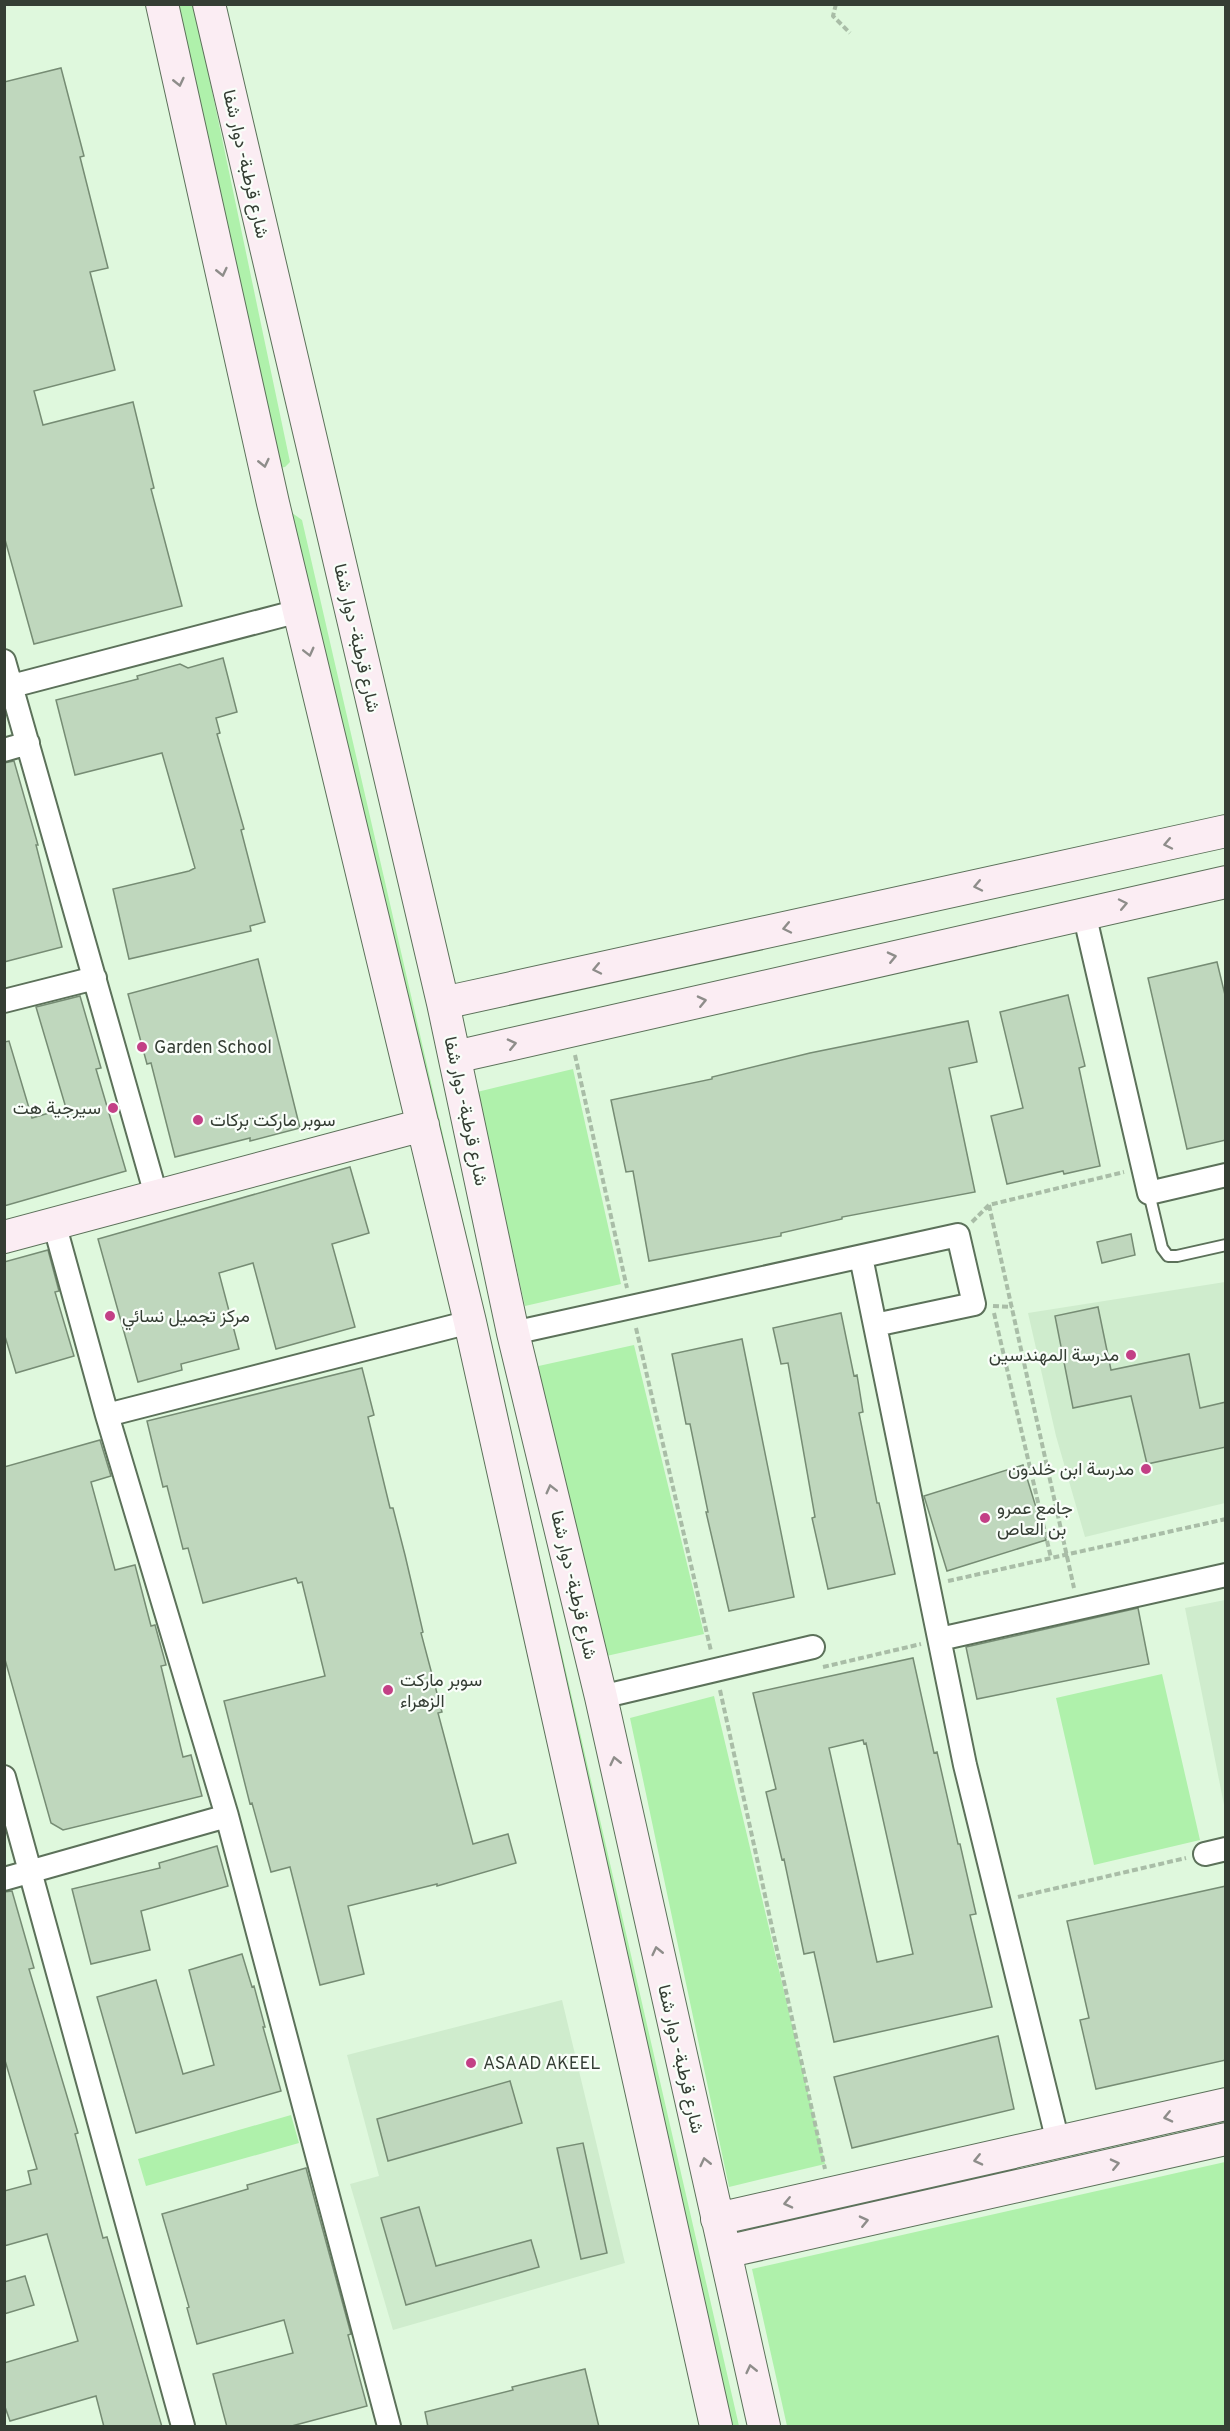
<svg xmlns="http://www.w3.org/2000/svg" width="1230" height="2431" font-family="Overpass,Vazirmatn,sans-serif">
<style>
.built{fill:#cfeccd;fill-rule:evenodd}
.green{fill:#aff1ab}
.building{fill:#bfd7bd;stroke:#768c74;stroke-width:1.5;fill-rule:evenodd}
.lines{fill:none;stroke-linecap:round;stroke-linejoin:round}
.lane-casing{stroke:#5c715a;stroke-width:14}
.street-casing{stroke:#5c715a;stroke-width:26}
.secondary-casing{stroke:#5c715a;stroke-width:34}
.path{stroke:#a9bda7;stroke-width:4;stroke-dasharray:6 3;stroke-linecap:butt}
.lane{stroke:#fff;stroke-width:10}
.street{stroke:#fff;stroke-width:22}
.secondary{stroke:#fbedf3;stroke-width:32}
.oneway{stroke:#8e8d8a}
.poi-dot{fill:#c34086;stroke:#f9fef9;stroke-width:2}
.labels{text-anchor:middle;stroke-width:4.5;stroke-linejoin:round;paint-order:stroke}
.street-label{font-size:18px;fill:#353e34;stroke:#f9fef9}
.poi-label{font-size:18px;fill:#353e34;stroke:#f9fef9;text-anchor:start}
</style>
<rect width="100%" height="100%" fill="#dff8dd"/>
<path class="built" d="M1225 1282V1503L1085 1537 1056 1436 1028 1313Z
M1225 1600H1226L1225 1810 1185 1608Z
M562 2000 625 2263 393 2330 350 2184 379 2176 347 2055ZM510 2082 522 2123 388 2161 377 2119Z"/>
<path class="green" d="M177 5H194L290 462 285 467 279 468Z
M288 510 302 520 739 2426H719Z
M573 1069 621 1284 525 1306 477 1092Z
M634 1345 704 1634 602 1657 534 1367Z
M1162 1674 1200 1840 1094 1865 1056 1698Z
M714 1696 825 2164 729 2187 630 1718Z
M291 2115 299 2143 146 2186 138 2159Z
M1225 2162V2426H787L752 2269Z"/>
<path class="building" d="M61 68 84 156 80 157 108 268 90 272 115 370 34 391 43 425 133 402 154 488 151 489 182 606 34 644 4 536V82Z
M223 658 237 712 216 718 220 733 217 734 244 829 241 830 265 922 250 926 251 931 129 959 113 889 189 871 195 868 162 753 75 775 56 700 138 679 137 676 180 664 188 668Z
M14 761 38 845H36L62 947 4 962V763Z
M258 959 300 1128 250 1141V1138L175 1157 151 1063 147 1064 128 994Z
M1217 962 1226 999V1140L1187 1149 1148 978Z
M1068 995 1085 1066 1079 1068 1100 1166 1064 1174 1063 1171 1007 1184 991 1116 1023 1108 1000 1012Z
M80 996 101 1068 96 1069 126 1171 4 1206V1042L9 1041 32 1118 66 1108 36 1007Z
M968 1021 977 1062 949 1068 975 1192 842 1217V1219L781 1233V1236L649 1261 633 1171 626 1172 611 1100 712 1079V1077L810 1053Z
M350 1167 369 1233 332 1244 355 1327 276 1349 253 1263 219 1273 239 1349 181 1364 182 1370 138 1382 98 1239Z
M1131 1234 1135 1255 1102 1263 1097 1242Z
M48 1250 59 1291 55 1292 74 1356 16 1373 4 1333V1262Z
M1098 1307 1111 1370 1189 1354 1200 1408 1226 1402V1447L1147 1464 1131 1396 1073 1408 1055 1316Z
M841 1313 854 1376 857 1375 863 1412 859 1413 877 1503H879L895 1574 828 1589 812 1518 815 1517 788 1363 781 1364 773 1328Z
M742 1339 794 1597 729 1611 706 1512H708L690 1424H686L672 1354Z
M362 1368 374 1415 368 1417 390 1508H393L405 1555 423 1632 421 1633 442 1712 438 1713 473 1844 508 1834 516 1863 437 1886V1884L348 1906 364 1974 320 1985 290 1867 271 1872 252 1803 250 1804 224 1701 325 1676 302 1582 298 1583 296 1578 203 1603 188 1548 183 1549 167 1486 163 1487 147 1421Z
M100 1440 111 1476 91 1482 115 1570 135 1565 151 1626 155 1625 166 1665 161 1666 183 1757 191 1755 202 1796 63 1830 51 1823 4 1656V1467Z
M1023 1465 1046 1540 947 1571 924 1496Z
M1138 1608 1149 1664 977 1699 966 1647Z
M913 1658 934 1753 937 1752 958 1844H960L976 1914 970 1915 992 2007 834 2042 814 1952 804 1954 784 1859 782 1860 766 1792 776 1789 753 1693ZM863 1740 864 1744 866 1743 913 1954 877 1962 829 1748Z
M217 1846 228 1886 141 1911 150 1950 91 1964 72 1889 160 1868 159 1863Z
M1226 1886V2060L1096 2089 1080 2020 1089 2018 1067 1921Z
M12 1891 34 1968 29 1969 78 2133 75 2134 103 2238 107 2237 162 2427H104L96 2396 10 2421 4 2404V2363L78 2341 47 2234 4 2246V2191L31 2184 28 2171 37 2169 4 2057V1892Z
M242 1954 252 1987 254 1986 265 2027H263L281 2091 136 2133 97 1997 156 1980 183 2074 214 2065 189 1970Z
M998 2036 1014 2109 852 2148 834 2077Z
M510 2081 522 2123 388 2161 377 2119Z
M583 2143 607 2253 581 2259 557 2148Z
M306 2168 351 2334 348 2335 367 2406 288 2427H227L213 2374 293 2353 284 2320 197 2344 187 2308 189 2307 162 2214 248 2189 247 2185Z
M419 2207 436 2266 531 2240 539 2267 406 2305 381 2218Z
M25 2276 34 2305 4 2314V2282Z
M585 2369 599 2427H428L425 2412 513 2390 512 2387Z"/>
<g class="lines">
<g class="lane-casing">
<path id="lane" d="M1149 1193 1162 1248 1168 1256H1177L1226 1245"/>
</g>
<g class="street-casing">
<path id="street" d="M4 661 156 1195
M12 686 299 611
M4 750 28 743
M1084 913 1149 1193 1226 1175
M4 1001 95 978
M54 1223 107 1415 227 1816 389 2426
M861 1257 965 1765 1058 2142
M513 1333 958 1235 974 1304 875 1325
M107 1415 470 1322
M940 1639 1226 1575
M601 1697 813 1647
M4 1777 183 2426
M1205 1854 1226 1849
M4 1879 227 1816"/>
</g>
<g class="secondary-casing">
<path id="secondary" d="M162 4 273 503 470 1322 716 2426
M209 4 443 1003 513 1333 601 1697 764 2426
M443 1003 1226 831
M455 1057 1226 882
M4 1237 423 1125
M717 2219 1226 2104
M725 2252 1226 2139"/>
</g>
<path class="path" d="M836 4 833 16 850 33
M575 1055 627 1288
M989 1205 1074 1588
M972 1222 989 1205 1124 1172
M993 1306 1012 1307
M994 1313 1051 1558
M636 1328 711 1651
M948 1581 1226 1519
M823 1667 921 1644
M720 1690 825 2169
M1018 1897 1186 1858"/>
<use href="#lane" class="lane"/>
<use href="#street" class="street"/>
<use href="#secondary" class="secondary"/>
</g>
<defs><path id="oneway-chevron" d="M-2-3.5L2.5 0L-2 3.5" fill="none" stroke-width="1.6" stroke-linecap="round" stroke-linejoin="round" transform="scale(1.5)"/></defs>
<g class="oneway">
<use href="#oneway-chevron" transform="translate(179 82) rotate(77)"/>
<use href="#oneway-chevron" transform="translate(222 272) rotate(77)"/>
<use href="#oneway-chevron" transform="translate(264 463) rotate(77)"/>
<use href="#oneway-chevron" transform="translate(309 652) rotate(76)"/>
<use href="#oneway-chevron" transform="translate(1168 844) rotate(168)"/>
<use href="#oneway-chevron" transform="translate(978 886) rotate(168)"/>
<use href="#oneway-chevron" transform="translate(1123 904) rotate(-12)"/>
<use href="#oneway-chevron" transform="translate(787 928) rotate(168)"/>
<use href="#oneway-chevron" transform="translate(892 957) rotate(-13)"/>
<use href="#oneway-chevron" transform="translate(597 969) rotate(168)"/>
<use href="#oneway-chevron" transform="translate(702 1001) rotate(-13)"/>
<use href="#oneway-chevron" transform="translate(512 1044) rotate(-13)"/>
<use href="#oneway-chevron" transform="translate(551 1489) rotate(-104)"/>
<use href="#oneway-chevron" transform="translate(615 1761) rotate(-103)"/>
<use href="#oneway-chevron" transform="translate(657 1951) rotate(-103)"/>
<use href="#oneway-chevron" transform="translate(1168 2117) rotate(167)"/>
<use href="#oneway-chevron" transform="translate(978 2160) rotate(167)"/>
<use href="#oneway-chevron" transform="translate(705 2162) rotate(-103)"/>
<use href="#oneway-chevron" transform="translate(1115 2164) rotate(-13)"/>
<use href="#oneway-chevron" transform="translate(788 2203) rotate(167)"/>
<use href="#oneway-chevron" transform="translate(864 2221) rotate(-13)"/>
<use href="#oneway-chevron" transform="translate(751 2369) rotate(-103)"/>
</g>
<g class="poi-dot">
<circle cx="142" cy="1047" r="6"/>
<circle cx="113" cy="1108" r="6"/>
<circle cx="198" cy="1120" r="6"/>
<circle cx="110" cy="1316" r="6"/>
<circle cx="1131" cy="1355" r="6"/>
<circle cx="1146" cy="1469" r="6"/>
<circle cx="985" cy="1518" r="6"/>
<circle cx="388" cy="1690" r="6"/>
<circle cx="471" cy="2063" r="6"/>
</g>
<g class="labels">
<g class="street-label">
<text transform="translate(246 164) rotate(77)" y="6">شارع قرطبة- دوار شفا</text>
<text transform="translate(357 638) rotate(77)" y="6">شارع قرطبة- دوار شفا</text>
<text transform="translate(466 1111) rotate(78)" y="6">شارع قرطبة- دوار شفا</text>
<text transform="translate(574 1585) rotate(77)" y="6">شارع قرطبة- دوار شفا</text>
<text transform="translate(681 2059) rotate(77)" y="6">شارع قرطبة- دوار شفا</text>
</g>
<g class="poi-label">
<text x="154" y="1053">Garden School</text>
<text x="101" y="1114" text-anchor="end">سيرجية هت</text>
<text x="210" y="1126">سوبر ماركت بركات</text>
<text x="122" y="1322">مركز تجميل نسائي</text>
<text x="1119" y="1361" text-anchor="end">مدرسة المهندسين</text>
<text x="1134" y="1475" text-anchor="end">مدرسة ابن خلدون</text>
<text x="997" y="1514">جامع عمرو<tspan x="997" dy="21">بن العاص</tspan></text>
<text x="400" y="1686">سوبر ماركت<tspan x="400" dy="21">الزهراء</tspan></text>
<text x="483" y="2069">ASAAD AKEEL</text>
</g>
</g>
<rect width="1230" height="2431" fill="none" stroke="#353e34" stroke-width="12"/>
</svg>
